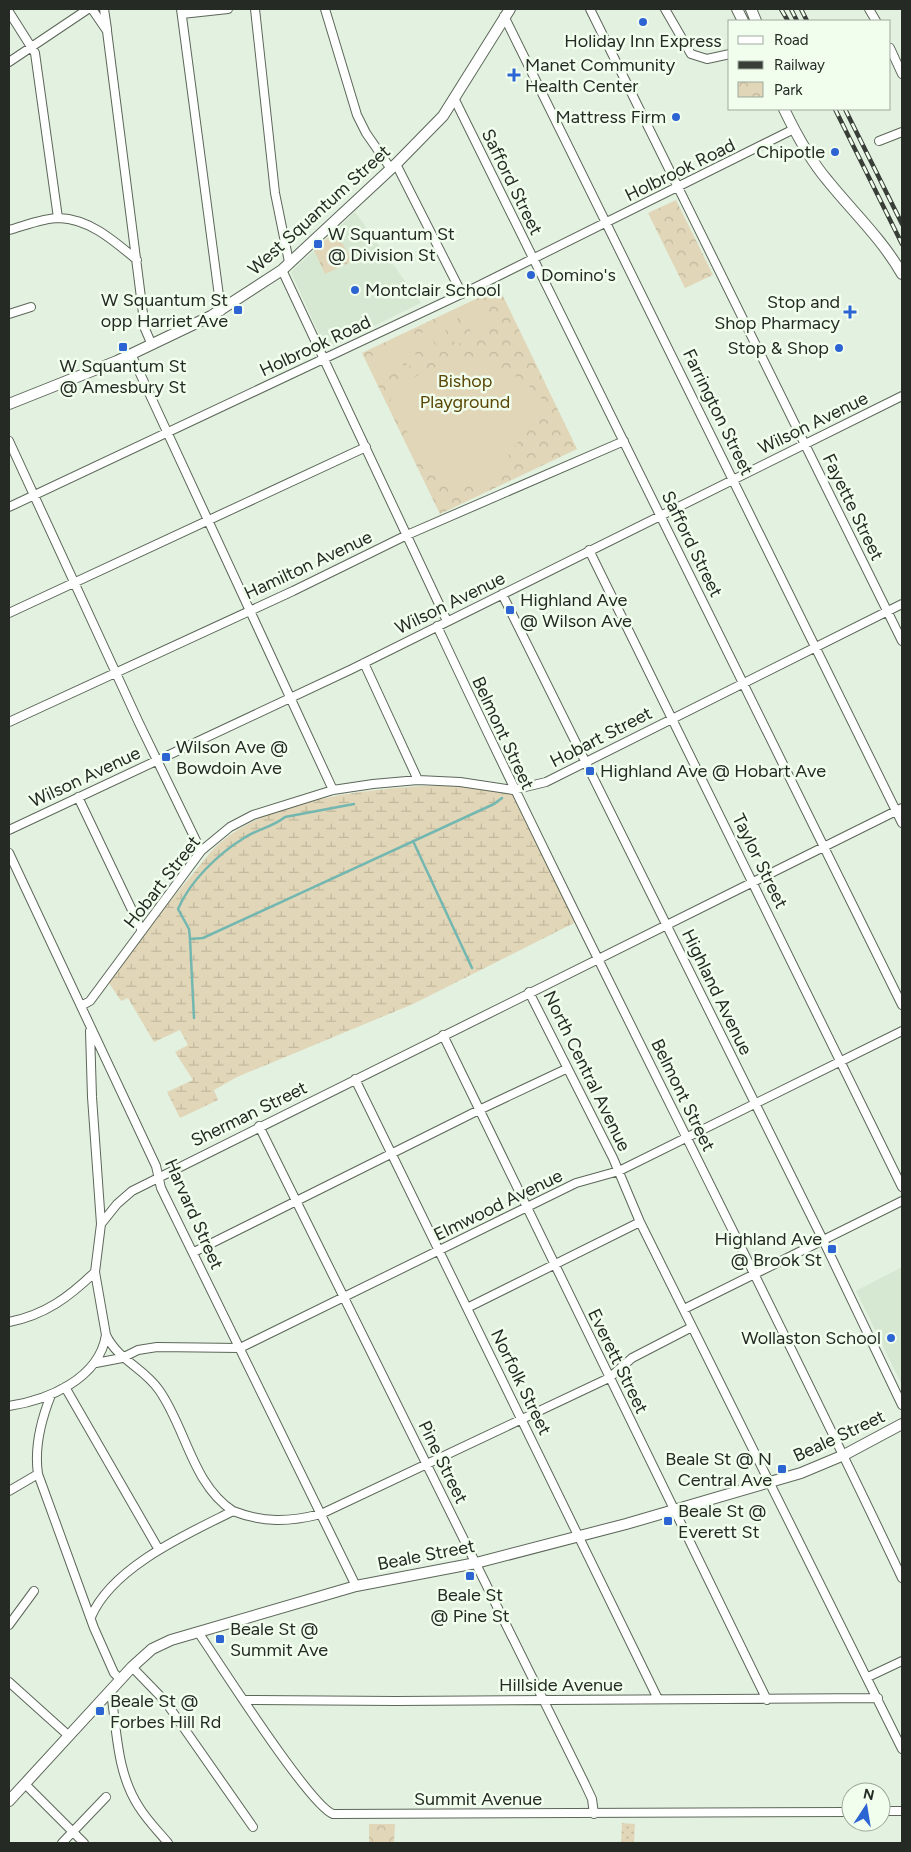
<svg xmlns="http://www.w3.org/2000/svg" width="911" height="1852" font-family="Figtree,sans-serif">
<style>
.built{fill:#d6e8d1}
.grass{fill:url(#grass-dots)}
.wetland{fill:url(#wetland-marsh)}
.park{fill:url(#park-crowns)}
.pitch{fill:#e1d6b7}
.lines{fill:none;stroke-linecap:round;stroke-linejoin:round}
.stream{stroke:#73b7b1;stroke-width:2.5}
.minor-casing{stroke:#5c6759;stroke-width:10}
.major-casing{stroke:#5c6759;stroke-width:12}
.minor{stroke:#fff;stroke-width:8}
.major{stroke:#fff;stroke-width:10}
.rail-casing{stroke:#393f38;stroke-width:4.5}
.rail{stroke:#f1feed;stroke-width:2.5;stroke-dasharray:8;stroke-linecap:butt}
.poi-dot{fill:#2c65d3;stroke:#f1feed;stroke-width:2}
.labels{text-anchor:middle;stroke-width:5;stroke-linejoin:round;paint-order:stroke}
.poi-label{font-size:18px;fill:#252a24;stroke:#f1feed;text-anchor:start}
.street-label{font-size:18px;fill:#252a24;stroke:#f1feed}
.park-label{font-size:18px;fill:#5a4706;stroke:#f1feed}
</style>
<defs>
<pattern id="grass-dots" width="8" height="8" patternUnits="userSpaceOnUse" patternTransform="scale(1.25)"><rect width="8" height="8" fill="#e1d6b7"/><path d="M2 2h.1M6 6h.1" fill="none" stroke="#c1b89d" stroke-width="1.8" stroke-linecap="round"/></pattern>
<pattern id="wetland-marsh" width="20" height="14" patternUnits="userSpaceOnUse" patternTransform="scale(1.25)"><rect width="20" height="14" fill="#e1d6b7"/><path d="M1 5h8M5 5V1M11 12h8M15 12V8" fill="none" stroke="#c1b89d"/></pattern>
<pattern id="park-crowns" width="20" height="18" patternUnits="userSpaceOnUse" patternTransform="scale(1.25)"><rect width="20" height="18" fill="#e1d6b7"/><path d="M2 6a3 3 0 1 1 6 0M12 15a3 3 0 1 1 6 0" fill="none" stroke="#c1b89d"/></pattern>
</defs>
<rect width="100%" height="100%" fill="#e3f1e0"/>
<path class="built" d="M355 212 421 303 329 348 323 343 291 272Z
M902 1267V1385L856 1291Z"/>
<path class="grass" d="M622 1823 635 1824 634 1843H621Z"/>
<path class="wetland" d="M421 786C453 786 488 785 518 797L578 921 413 1004 237 1077 214 1090 218 1100 180 1118 167 1092 193 1080 175 1052 188 1045 180 1030 154 1042 128 998 121 1001 109 983C136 947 162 909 192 875 201 865 209 852 220 843 267 801 360 790 421 786Z"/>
<path class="park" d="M676 200 713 275 685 288 648 213Z
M335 231 353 261 325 274 314 250Z
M499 288 577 449 440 514 362 353Z
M369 1824H395L394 1843H369Z"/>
<path class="pitch" d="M476 301 488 327 472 334 461 308Z
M456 316 467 340 456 345 445 322Z
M442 323 453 347 442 352 431 328Z
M428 330 439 353 428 358 417 335Z
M408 338 419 362 408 367 397 344Z
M394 345 405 369 394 374 383 350Z
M380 352 391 375 380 380 369 357Z
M471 361C502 365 527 379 546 404L489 482 459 484 423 462 390 399C411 374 438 362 471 361Z"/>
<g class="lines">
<path class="stream" d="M354 804 285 817C273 827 257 829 244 838 218 854 190 881 178 909L189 929 190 939 203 938 494 804 502 798
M413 841 472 968
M190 939 194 1018"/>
<g class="minor-casing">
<path id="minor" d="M92 9 107 31 145 329 152 345
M104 9 107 29
M181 9 221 311
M255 9 275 193 289 262
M325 9 357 115 366 133 391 169
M590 9 902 641
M665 9 691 54 707 59 730 54
M869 9 876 21
M9 12 35 53 58 218
M182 14 228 9
M504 16 902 823
M890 48 902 74
M9 62 88 9
M454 98 902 1005
M879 141 902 132
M396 164 462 294
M9 230C24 226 43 218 59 218 90 219 114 241 137 260
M282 270 447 621
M9 314 31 307
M131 354 333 790
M9 441 139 723 201 851
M9 507 472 289 794 129
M589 550 902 1187
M502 594 823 1240 902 1405
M9 613 366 447
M437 626C587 946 751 1259 902 1578
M364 663 418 780
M9 722 293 591 407 535 624 441
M78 797 142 931
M9 830 352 669 902 396
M9 853 156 1166 161 1188 356 1586
M529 992 613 1158 640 1222 902 1749
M81 1006 90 1001 201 851 230 827 253 815 333 790 373 784 418 780 460 782 513 790 546 782 902 604
M90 1031 92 1097 101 1224
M443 1035 767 1700
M355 1079 658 1699
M259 1126 585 1784 592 1799 594 1814
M194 1252 479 1110 566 1069
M95 1272 106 1335C118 1360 144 1368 159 1390 186 1428 192 1484 233 1511
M467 1308 640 1222
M684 1309 902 1201
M9 1322C45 1315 69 1297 95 1272L101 1224 117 1204 132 1191 902 808
M96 1363 122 1358 138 1350 157 1347 240 1348 576 1183 619 1171 902 1031
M65 1387 159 1550
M51 1395C41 1420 34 1447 38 1474L94 1628 114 1673 120 1679
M9 1406C48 1400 99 1379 106 1335
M9 1491 38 1474
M91 1617C112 1567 187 1534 233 1511 264 1523 289 1522 321 1514L609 1378 632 1358 692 1327
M9 1625 34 1591
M198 1632C218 1661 309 1805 333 1814L851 1812
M132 1667 165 1701 253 1827
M868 1677 902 1661
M9 1682 69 1736
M107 1694 112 1699C117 1736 118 1775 139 1807 147 1820 158 1831 168 1843
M244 1700 396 1701 878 1698
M25 1784 84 1843
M881 1811H902
M62 1843 106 1797"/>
</g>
<g class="major-casing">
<path id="major" d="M737 9 743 21
M751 9 756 21
M784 109C796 134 810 160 828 181 853 212 882 239 902 274
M9 404 117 361 211 316 282 270 396 164 443 116 510 9
M9 1801 132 1667 152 1649 171 1640 356 1586 476 1563 626 1524 801 1473 844 1455 902 1424"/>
</g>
<use href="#minor" class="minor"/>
<use href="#major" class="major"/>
<g class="rail-casing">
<path id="rail" d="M781 9 788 21
M791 9 797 21
M801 9 807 21
M835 109 902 244
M845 109 902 224"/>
</g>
<use href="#rail" class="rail"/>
</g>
<g class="poi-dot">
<circle cx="643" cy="22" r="5"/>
<path d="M511.5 67.5h5v5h5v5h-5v5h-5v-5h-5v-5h5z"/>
<circle cx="676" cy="117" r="5"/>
<circle cx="835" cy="152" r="5"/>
<rect x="313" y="239" width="10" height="10" rx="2.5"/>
<circle cx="531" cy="275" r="5"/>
<circle cx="355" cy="290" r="5"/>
<rect x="233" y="305" width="10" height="10" rx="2.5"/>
<path d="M847.5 304.5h5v5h5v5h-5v5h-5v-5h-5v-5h5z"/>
<rect x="118" y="342" width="10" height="10" rx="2.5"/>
<circle cx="839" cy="348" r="5"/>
<rect x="505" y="605" width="10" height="10" rx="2.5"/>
<rect x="161" y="752" width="10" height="10" rx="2.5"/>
<rect x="585" y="766" width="10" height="10" rx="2.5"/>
<rect x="827" y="1244" width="10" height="10" rx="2.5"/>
<circle cx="891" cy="1338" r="5"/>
<rect x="777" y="1464" width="10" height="10" rx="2.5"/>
<rect x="663" y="1516" width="10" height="10" rx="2.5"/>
<rect x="465" y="1571" width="10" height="10" rx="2.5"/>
<rect x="215" y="1634" width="10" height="10" rx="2.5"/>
<rect x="95" y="1706" width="10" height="10" rx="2.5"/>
</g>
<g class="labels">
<g class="poi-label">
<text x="643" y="47" text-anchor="middle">Holiday Inn Express</text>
<text x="525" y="71">Manet Community<tspan x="525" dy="21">Health Center</tspan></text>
<text x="666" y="123" text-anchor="end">Mattress Firm</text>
<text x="825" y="158" text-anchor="end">Chipotle</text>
<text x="328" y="240">W Squantum St<tspan x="328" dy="21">@ Division St</tspan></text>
<text x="541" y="281">Domino's</text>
<text x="365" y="296">Montclair School</text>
<text x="228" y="306" text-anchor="end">W Squantum St<tspan x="228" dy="21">opp Harriet Ave</tspan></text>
<text x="840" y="308" text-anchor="end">Stop and<tspan x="840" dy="21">Shop Pharmacy</tspan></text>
<text x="829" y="354" text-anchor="end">Stop &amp; Shop</text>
<text x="123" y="372" text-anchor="middle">W Squantum St<tspan x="123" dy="21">@ Amesbury St</tspan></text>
<text x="520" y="606">Highland Ave<tspan x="520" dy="21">@ Wilson Ave</tspan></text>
<text x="176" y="753">Wilson Ave @<tspan x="176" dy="21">Bowdoin Ave</tspan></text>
<text x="600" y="777">Highland Ave @ Hobart Ave</text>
<text x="822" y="1245" text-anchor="end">Highland Ave<tspan x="822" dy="21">@ Brook St</tspan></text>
<text x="881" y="1344" text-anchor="end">Wollaston School</text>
<text x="772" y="1465" text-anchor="end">Beale St @ N<tspan x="772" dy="21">Central Ave</tspan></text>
<text x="678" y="1517">Beale St @<tspan x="678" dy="21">Everett St</tspan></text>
<text x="470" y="1601" text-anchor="middle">Beale St<tspan x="470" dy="21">@ Pine St</tspan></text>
<text x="230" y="1635">Beale St @<tspan x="230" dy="21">Summit Ave</tspan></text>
<text x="110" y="1707">Beale St @<tspan x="110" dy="21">Forbes Hill Rd</tspan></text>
</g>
<g class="street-label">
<text transform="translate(680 170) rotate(-26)" y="6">Holbrook Road</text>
<text transform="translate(512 182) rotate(64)" y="6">Safford Street</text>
<text transform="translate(319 210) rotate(-42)" y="6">West Squantum Street</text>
<text transform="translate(315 346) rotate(-25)" y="6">Holbrook Road</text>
<text transform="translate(718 412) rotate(64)" y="6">Farrington Street</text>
<text transform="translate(813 423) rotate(-26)" y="6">Wilson Avenue</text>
<text transform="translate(853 507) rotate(64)" y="6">Fayette Street</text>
<text transform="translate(692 544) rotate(64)" y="6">Safford Street</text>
<text transform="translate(308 565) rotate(-25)" y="6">Hamilton Avenue</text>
<text transform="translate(450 603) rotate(-26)" y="6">Wilson Avenue</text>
<text transform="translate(503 733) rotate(65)" y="6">Belmont Street</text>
<text transform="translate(601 737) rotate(-27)" y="6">Hobart Street</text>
<text transform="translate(85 777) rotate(-25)" y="6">Wilson Avenue</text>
<text transform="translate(760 861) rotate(64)" y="6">Taylor Street</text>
<text transform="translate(162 882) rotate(-52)" y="6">Hobart Street</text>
<text transform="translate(717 992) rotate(64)" y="6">Highland Avenue</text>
<text transform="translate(587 1071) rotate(64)" y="6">North Central Avenue</text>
<text transform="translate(683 1095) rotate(64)" y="6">Belmont Street</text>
<text transform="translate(249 1114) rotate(-26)" y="6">Sherman Street</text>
<text transform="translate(498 1205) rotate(-26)" y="6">Elmwood Avenue</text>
<text transform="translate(194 1214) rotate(66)" y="6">Harvard Street</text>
<text transform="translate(618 1361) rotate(64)" y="6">Everett Street</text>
<text transform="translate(521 1382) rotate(64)" y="6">Norfolk Street</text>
<text transform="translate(839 1436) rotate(-25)" y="6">Beale Street</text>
<text transform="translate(443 1462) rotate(64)" y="6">Pine Street</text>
<text transform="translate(426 1555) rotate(-11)" y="6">Beale Street</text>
<text x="561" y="1691">Hillside Avenue</text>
<text x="478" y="1805">Summit Avenue</text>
</g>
<g class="park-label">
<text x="465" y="387">Bishop<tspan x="465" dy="21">Playground</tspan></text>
</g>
</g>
<rect width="911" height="1852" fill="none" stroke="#252a24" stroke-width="20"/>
<rect x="728" y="20" width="162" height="90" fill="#f1feed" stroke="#9fa99d"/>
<rect x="738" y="36" width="25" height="8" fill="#ffffff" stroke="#9fa99d"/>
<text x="774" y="45" font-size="15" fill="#252a24">Road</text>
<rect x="738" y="61" width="25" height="8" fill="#393f38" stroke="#9fa99d"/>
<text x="774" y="70" font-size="15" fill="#252a24">Railway</text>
<rect x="738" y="82" width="25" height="15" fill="url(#park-crowns)" stroke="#9fa99d"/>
<text x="774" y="95" font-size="15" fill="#252a24">Park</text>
<g transform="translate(866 1807) rotate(12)"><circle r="24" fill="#f1feed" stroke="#9fa99d"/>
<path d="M0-4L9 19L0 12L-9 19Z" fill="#2c65d3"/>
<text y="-8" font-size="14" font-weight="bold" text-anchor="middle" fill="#252a24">N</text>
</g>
</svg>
